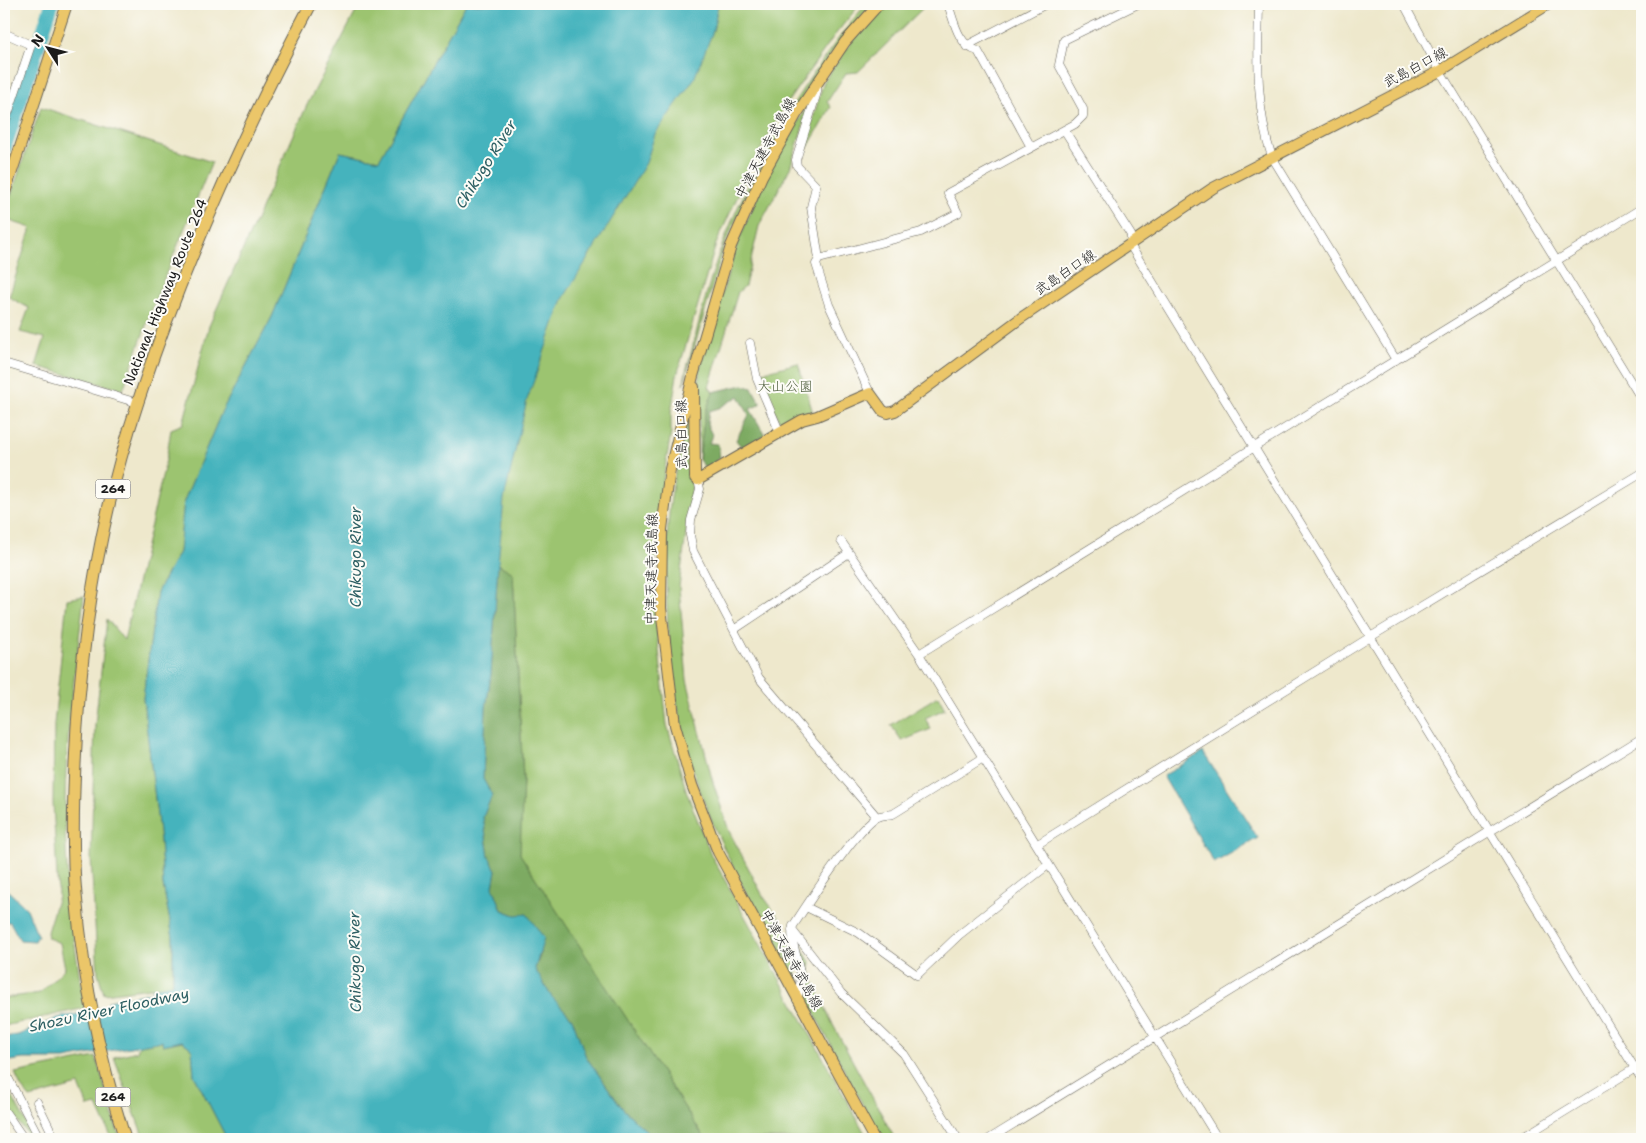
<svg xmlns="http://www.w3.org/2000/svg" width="1646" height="1143" font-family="'Shantell Sans','Klee One',sans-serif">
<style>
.green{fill:#9cc470;stroke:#5c7046}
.forest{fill:#7daa62;stroke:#4c633f}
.water{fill:#44b3bd;stroke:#30686c}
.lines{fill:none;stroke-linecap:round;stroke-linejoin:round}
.stream{stroke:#44b3bd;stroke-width:2.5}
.river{stroke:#44b3bd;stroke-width:14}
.minor-casing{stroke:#66635a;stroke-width:9}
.major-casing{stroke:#66635a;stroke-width:12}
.highway-casing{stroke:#66635a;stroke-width:13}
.minor{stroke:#fff;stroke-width:8}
.major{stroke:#ebc669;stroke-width:10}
.highway{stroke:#ebc669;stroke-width:11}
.labels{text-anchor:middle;stroke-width:4;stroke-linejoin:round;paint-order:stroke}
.shield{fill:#fdfcf7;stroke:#605f5e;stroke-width:1}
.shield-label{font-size:12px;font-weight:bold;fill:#1c1c1c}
.street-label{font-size:14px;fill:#1c1c1c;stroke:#fdfcf7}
.park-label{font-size:14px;fill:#4f5f3e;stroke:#fdfcf7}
.water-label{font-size:15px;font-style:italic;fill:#2e6064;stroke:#fdfcf7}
</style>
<rect width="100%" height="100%" fill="#fdfcf7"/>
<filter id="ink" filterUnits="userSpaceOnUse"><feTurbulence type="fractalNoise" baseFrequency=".02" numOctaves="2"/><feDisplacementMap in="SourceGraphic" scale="10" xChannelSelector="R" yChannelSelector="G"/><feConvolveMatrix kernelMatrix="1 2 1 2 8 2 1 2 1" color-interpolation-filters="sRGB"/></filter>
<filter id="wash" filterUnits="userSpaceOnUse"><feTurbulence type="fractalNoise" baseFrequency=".0096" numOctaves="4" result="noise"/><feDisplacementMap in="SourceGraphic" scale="20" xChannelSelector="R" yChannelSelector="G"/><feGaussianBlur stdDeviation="1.12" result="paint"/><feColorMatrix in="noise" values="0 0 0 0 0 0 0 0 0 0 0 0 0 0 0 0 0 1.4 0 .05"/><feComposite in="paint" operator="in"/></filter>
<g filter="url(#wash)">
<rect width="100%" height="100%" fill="#eee8cc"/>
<path class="green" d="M360 4H466L379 160 340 152 272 317 222 411 184 501 179 552 157 592 143 698 160 840 163 885 173 937V985L104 994 98 973 91 859 95 724 107 619 124 640 166 460 171 429 183 424 209 326 307 105Z
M718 4H860L834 36 784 107 750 169 716 244 677 375 671 413V433L655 528V613L667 725 687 793 711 855 868 1139H705L519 854 523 779 513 574 498 564 491 674 486 708 483 779 492 795 483 817 489 857 496 870 493 887 502 910 515 915 527 914 544 938 535 969 551 996 572 1018 586 1057 623 1109 655 1139H628L600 1105 508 960 483 886 476 809V777L490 564 501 495 509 451 523 398 541 347 555 294 574 276 636 172 648 147 650 116 693 69 713 31Z
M866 4H873L842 39 813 79 757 175 724 246 683 386 686 371C698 329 707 284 723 243 757 156 806 76 866 4Z
M886 4H927L858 72 846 73 827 102 831 107 801 159 824 81 853 40Z
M812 98 790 168 759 226 745 286 738 292 709 387 713 392 705 414 699 460V371L737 244 766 177Z
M41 107 212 162 156 298 123 390 36 366 45 338 20 332 29 308 9 297 31 228 4 219V216Z
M798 363 813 413 782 428 759 373Z
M692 398 693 480 679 587 687 680 712 779 729 831 763 896 785 926 797 966 796 984C760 917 719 850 695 776 671 703 662 602 668 525 671 482 682 440 692 398Z
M84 596C76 667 65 738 65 808 65 876 73 942 85 1008L4 1026V998L40 993 65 968 60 943 48 938 47 932 58 896 53 803 54 724 67 599Z
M938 696 945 709 925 718 931 729 902 741 891 725Z
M796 940 811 963 809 971 833 1025 895 1139H881L805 996 803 964Z
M162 1041 163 1045 182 1041 192 1049 194 1075 227 1139H144L114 1057 137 1051 139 1045Z
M96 1057 120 1139H112L97 1105 88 1107 79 1085 30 1098 21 1087 15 1073Z
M4 1087H7L35 1139H31L4 1102Z"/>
<path class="forest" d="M743 385 752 388 761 404 750 409 765 435 743 449 736 440 749 415 739 396 719 408 709 411 707 424 712 435 709 443 718 444 720 458 706 469 699 460 705 414 713 392Z
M498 564 513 573 523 779 520 854 705 1139H655L623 1109 586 1057 572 1018 551 996 535 969 541 953 515 915 502 910 493 887 496 870 489 857 483 817 492 795 483 779 486 708 491 674Z"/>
<path class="water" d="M466 4H718L713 31 694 79 655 134 646 163 563 299 527 400 504 499 498 564 491 674 486 708 483 779 492 795 483 817 489 857 496 870 493 887 502 910 515 915 527 914 544 938 535 969 551 996 572 1018 586 1057 623 1109 655 1139H227L194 1075 192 1049 182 1041 163 1045 162 1041 65 1059H23L4 1062V1037L18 1035 57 1018 109 1008 108 1001 153 992 152 988 173 984V937L163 885 160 840 143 698 157 592 179 552 184 501 222 411 272 317 340 152 379 160Z
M1203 752 1258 838 1214 863 1163 776Z
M4 887 27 909 38 936 35 941 20 940 10 922H4Z"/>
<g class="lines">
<path class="stream" d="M4 92 9 93"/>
<path class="river" d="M4 149 52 4"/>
</g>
</g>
<g filter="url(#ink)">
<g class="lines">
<g class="minor-casing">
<path id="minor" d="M948 4C954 21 958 46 978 51L1031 147
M1259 4C1258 54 1255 108 1272 157L1396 360
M1404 4 1440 71 1642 400
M4 33 31 45 4 126
M966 46 1046 4
M817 84V92L796 160 797 166 816 186 811 207 819 259 816 264 829 305 870 393
M1065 131 1131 235 1130 245 1642 1080
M819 259 921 232 958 213 948 193 1075 124 1083 116V109L1059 65 1064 40 1138 4
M750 343 757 379 780 433
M4 363 138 403
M698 480 700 489 691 520 690 535 693 551 712 588 759 678 877 817
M841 541 919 654 1218 1139
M735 629 849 553
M919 654 1642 208
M1038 844 1372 636 1642 473
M806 907 859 933 917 975 959 935 1048 865
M792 930 841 993 904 1054 958 1139
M797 999C808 971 788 946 793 926 807 905 858 826 877 817 882 815 888 815 893 814L983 758
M4 1070 40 1139
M37 1102 55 1139
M4 1110 24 1139
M989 1139 1642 738
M1520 1139 1642 1064"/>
</g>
<g class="major-casing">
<path id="major" d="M4 196 67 4
M694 387 695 478 698 480 802 420 817 416 870 393 883 411 888 413 895 411 1021 318 1213 188 1440 71 1549 4
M874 1139 718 852 692 785 675 725 661 608 662 529 670 469 693 376 731 246 762 176 796 115 845 42 879 4"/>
</g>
<g class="highway-casing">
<path id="highway" d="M125 1139C100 1060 83 978 76 895 72 852 73 807 75 764 80 641 99 519 138 402 183 265 244 131 311 4"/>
</g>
<use href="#minor" class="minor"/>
<use href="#major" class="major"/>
<use href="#highway" class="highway"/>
</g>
</g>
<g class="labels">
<g class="shield">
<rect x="95.5" y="479.5" width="35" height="19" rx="4"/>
<rect x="95.5" y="1087.5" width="35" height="19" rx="4"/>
</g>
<g class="shield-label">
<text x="113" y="493">264</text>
<text x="113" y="1101">264</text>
</g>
<g class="street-label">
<text transform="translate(1415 67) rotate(-28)" y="5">武島白口線</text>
<text transform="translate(765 148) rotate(-62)" y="5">中津天建寺武島線</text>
<text transform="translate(1065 272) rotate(-34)" y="5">武島白口線</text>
<text transform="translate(165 292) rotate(-68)" y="5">National Highway Route 264</text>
<text transform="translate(681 434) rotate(-91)" y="5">武島白口線</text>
<text transform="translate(651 569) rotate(-89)" y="5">中津天建寺武島線</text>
<text transform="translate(792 959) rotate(61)" y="5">中津天建寺武島線</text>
</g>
<g class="park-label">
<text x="785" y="391">大山公園</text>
</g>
<g class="water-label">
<text transform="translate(486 164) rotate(-58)" y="5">Chikugo River</text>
<text transform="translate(356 557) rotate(-90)" y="5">Chikugo River</text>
<text transform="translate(355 962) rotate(-91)" y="5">Chikugo River</text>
<text transform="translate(109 1010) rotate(-12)" y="5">Shozu River Floodway</text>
</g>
</g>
<rect width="1646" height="1143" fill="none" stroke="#fdfcf7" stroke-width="20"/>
<g transform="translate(48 48) rotate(306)" stroke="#fdfcf7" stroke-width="4" paint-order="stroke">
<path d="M0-4L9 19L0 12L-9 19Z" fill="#1c1c1c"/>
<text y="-8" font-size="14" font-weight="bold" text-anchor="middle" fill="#1c1c1c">N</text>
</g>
</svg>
